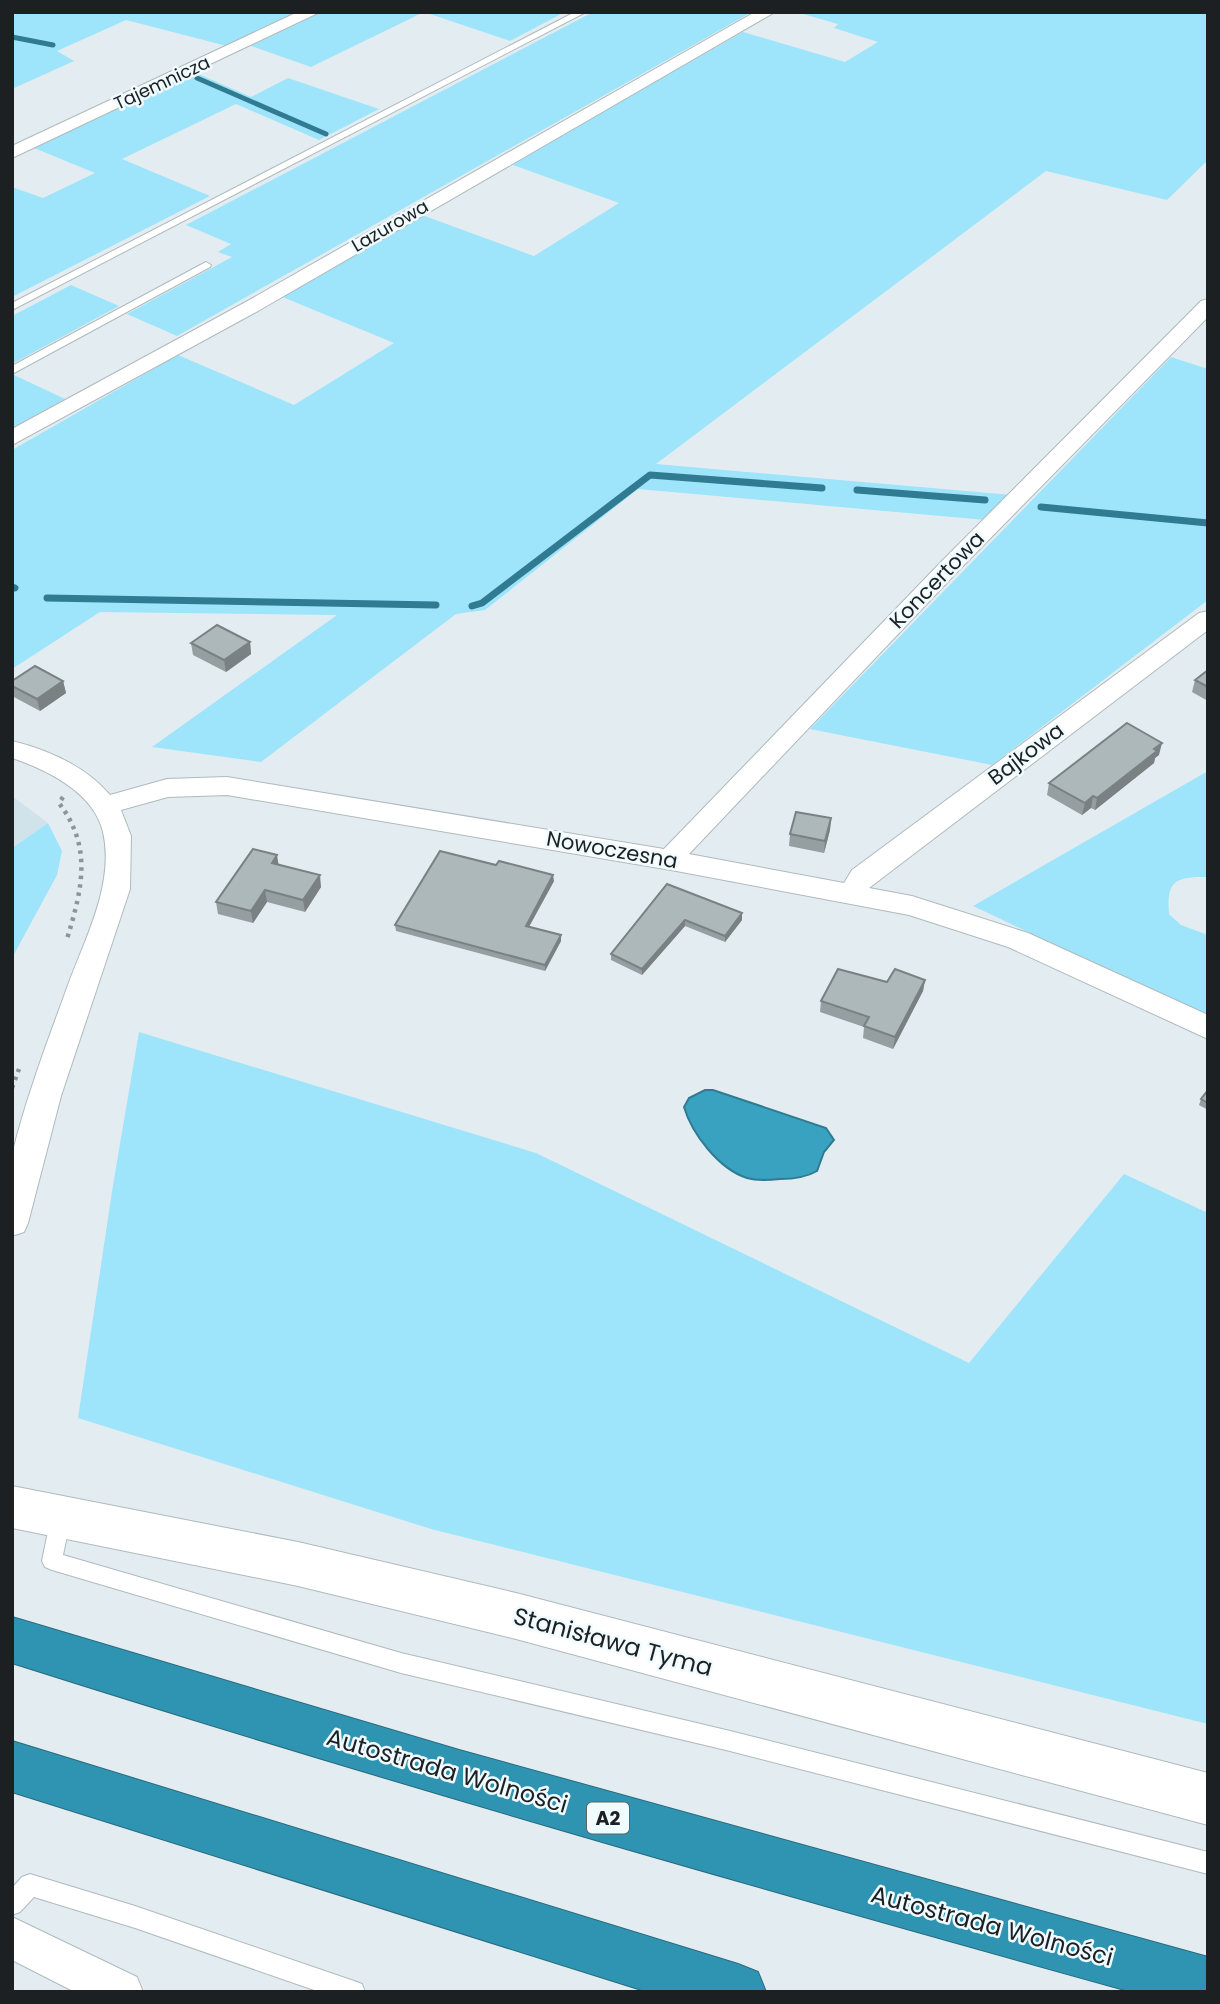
<svg xmlns="http://www.w3.org/2000/svg" width="1220" height="2004" font-family="Poppins,sans-serif">
<style>
.built{fill:#d0e3ea}
.green{fill:#9ee4fb}
.water{fill:#38a2c0;stroke:#307b91;stroke-width:2}
.lines{fill:none;stroke-linecap:round;stroke-linejoin:round}
.stream-far1{stroke:#307b91;stroke-width:5}
.stream{stroke:#307b91;stroke-width:7}
.service-casing{stroke:#afbabd;stroke-width:2}
.minor-casing{stroke:#afbabd;stroke-width:2}
.tertiary-casing{stroke:#afbabd;stroke-width:2}
.motorway-casing{stroke:#296b7f;stroke-width:2}
.path{stroke:#8e9598;stroke-width:4.5;stroke-dasharray:3.5 5;stroke-linecap:butt}
.service{fill:#fff;fill-rule:evenodd}
.minor{fill:#fff;fill-rule:evenodd}
.tertiary{fill:#fff;fill-rule:evenodd}
.motorway{fill:#2f94b1;fill-rule:evenodd}
.wall{fill:#959ea1}
.shaded-wall{fill:#798183}
.building{fill:#adb8bb;stroke:#798183;stroke-width:2}
.labels{text-anchor:middle;stroke-width:5;stroke-linejoin:round;paint-order:stroke}
.far-street-label{font-size:18px;fill:#1d2022;stroke:#f0fbff}
.shield{fill:#f0fbff;stroke:#5c6264;stroke-width:2}
.shield-label{font-size:19px;font-weight:bold;fill:#1d2022}
.street-label{font-size:21px;fill:#1d2022;stroke:#f0fbff}
.near-street-label{font-size:24px;fill:#1d2022;stroke:#f0fbff}
</style>
<rect width="100%" height="100%" fill="#e3edf1"/>
<path class="built" d="M12 796 48 823 12 848Z"/>
<path class="green" d="M12 12H296L227 46 126 20 57 51 74 61 12 89Z
M322 12H565L510 41 424 12 311 67 251 46Z
M593 12H752L177 336 127 314 232 257 218 252 231 244 186 225Z
M796 12H1208V160L1167 200 1046 171 656 464 1012 495 986 520 638 489 485 610 456 614 261 762 152 747 337 615 100 612 12 669V450L178 355 294 405 394 343 280 296 422 215 534 256 619 203 510 164 743 32 845 62 878 42 834 28 838 24Z
M194 72 251 97 288 78 379 109 319 140 236 104 122 159 210 196 12 297V187L43 198 95 173 34 148Z
M71 285 119 306 12 364V316Z
M1171 357 1208 369V600L992 765 810 729Z
M12 375H14L65 399 12 429Z
M1208 771V877C1177 877 1166 879 1169 914L1181 925 1208 935V1017L973 906Z
M48 823 62 851 57 875 12 958V848Z
M139 1032 536 1153 969 1363 1124 1174 1208 1213V1724L431 1529 78 1418 113 1185Z"/>
<path class="water" d="M705 1090H713L826 1128 834 1140 824 1152 817 1171C805 1178 793 1179 780 1179 770 1180 757 1181 747 1178 719 1169 692 1134 684 1107L689 1098Z"/>
<g class="lines">
<path class="stream-far1" d="M12 37 53 45
M197 78 326 134"/>
<path class="stream" d="M857 490 985 500
M1041 507 1208 523
M12 587 15 588
M47 598 436 605
M472 606 482 603 650 475 822 488"/>
<g class="service-casing">
<path id="service" d="M575 12H586L12 310V303Z
M206 262 211 265 210 267 12 374V366Z
M61 1508 68 1511 71 1517 63 1555 401 1653 726 1730 1208 1852V1874L726 1750 401 1673 52 1570 45 1567 42 1561 51 1517 54 1511Z
M30 1874 135 1906 354 1981 362 1984 365 1992H320L135 1928 34 1897 20 1912 12 1915V1888L22 1877Z"/>
</g>
<g class="minor-casing">
<path id="minor" d="M298 12H320L12 158V146Z
M755 12H775L258 311 12 445V429L244 303Z
M1208 299V317L958 571 689 854 844 883 852 870 1199 613 1208 611V630L869 888 912 896 1028 933 1208 1015V1039L1008 947 909 915 671 870 227 795 168 797 121 810 131 836 130 889 61 1096 28 1223 24 1232 12 1236C12 1210 7 1177 13 1151 27 1095 48 1040 68 985 85 939 115 883 103 832 94 793 48 770 12 758V741C49 750 85 766 110 795L167 779 227 777 664 849 942 561 1201 301Z
M12 1917 137 1977 143 1992H75L12 1960Z"/>
</g>
<g class="tertiary-casing">
<path id="tertiary" d="M12 1486 298 1542 516 1593 1208 1773V1825L516 1639 298 1586 12 1528Z"/>
</g>
<g class="motorway-casing">
<path id="motorway" d="M12 1617 459 1750 1208 1957V1992H1132C757 1888 383 1781 12 1663Z
M12 1741 738 1964 758 1972 766 1992H648L12 1792Z"/>
</g>
<path class="path" d="M63 797 59 803C93 848 82 889 67 939
M12 1088 19 1069"/>
<use href="#service" class="service"/>
<use href="#minor" class="minor"/>
<use href="#tertiary" class="tertiary"/>
<use href="#motorway" class="motorway"/>
</g>
<path class="wall" d="M250 642 251 654 226 672 193 655 191 643Z
M1208 670V701L1192 692 1195 680Z
M12 681H63L66 693 40 711 12 696Z
M1159 755 1155 758 1154 763 1095 810 1091 808 1082 815 1047 795 1049 783Z
M831 818 830 830 824 853 789 846 790 834Z
M279 865 321 887 305 912 267 902 253 923 218 914 216 902Z
M554 881 529 927 561 935V941L545 971 396 931 395 925Z
M667 884 742 920 725 942 685 926 642 975 611 960V954Z
M925 980 923 991 893 1049 863 1038 864 1027 820 1012 821 1001 887 982Z
M1208 1090V1110L1199 1105 1201 1099Z"/>
<path class="shaded-wall" d="M250 642 251 654 226 672 224 660Z
M63 681 66 693 40 711 37 699Z
M1162 743 1159 755 1155 758 1154 763 1095 810 1097 798Z
M1093 796 1091 808 1082 815 1085 803Z
M831 818 830 830 824 853 825 841Z
M277 855 279 867 272 863Z
M320 875 321 887 305 912 303 900Z
M553 875 554 881 526 932V926Z
M265 890 267 902 253 923 251 911Z
M742 913V920L725 942V936Z
M685 920V926L642 975V969Z
M561 935V941L545 971V965Z
M925 980 923 991 893 1049 895 1037Z"/>
<path class="building" d="M217 625 250 642 224 660 191 643Z
M35 666 63 681 37 699 12 686V681Z
M1208 670V687L1195 680Z
M1127 723 1162 743 1154 749 1157 751 1097 798 1093 796 1085 803 1049 783Z
M796 812 831 818 825 841 790 834Z
M253 849 277 855 272 863 320 875 303 900 265 890 251 911 216 902Z
M440 851 496 865 499 861 553 875 526 926 561 935 545 965 395 925Z
M667 884 742 913 725 936 685 920 642 969 611 954Z
M838 969 887 982 895 969 925 980 895 1037 864 1026 869 1017 821 1001Z
M1208 1090V1103L1201 1099Z"/>
<g class="labels">
<g class="far-street-label">
<text transform="translate(162 83) rotate(-25)" y="6">Tajemnicza</text>
<text transform="translate(390 226) rotate(-30)" y="6">Lazurowa</text>
</g>
<rect class="shield" x="587" y="1802.5" width="42" height="31" rx="5"/>
<g class="shield-label">
<text x="608" y="1825">A2</text>
</g>
<g class="street-label">
<text transform="translate(937 580) rotate(-46)" y="7">Koncertowa</text>
<text transform="translate(1026 754) rotate(-37)" y="7">Bajkowa</text>
<text transform="translate(612 850) rotate(10)" y="7">Nowoczesna</text>
</g>
<g class="near-street-label">
<text transform="translate(613 1642) rotate(15)" y="8">Stanisława Tyma</text>
<text transform="translate(447 1771) rotate(16)" y="8">Autostrada Wolności</text>
<text transform="translate(992 1926) rotate(15)" y="8">Autostrada Wolności</text>
</g>
</g>
<rect width="1220" height="2004" fill="none" stroke="#1d2022" stroke-width="28"/>
</svg>
